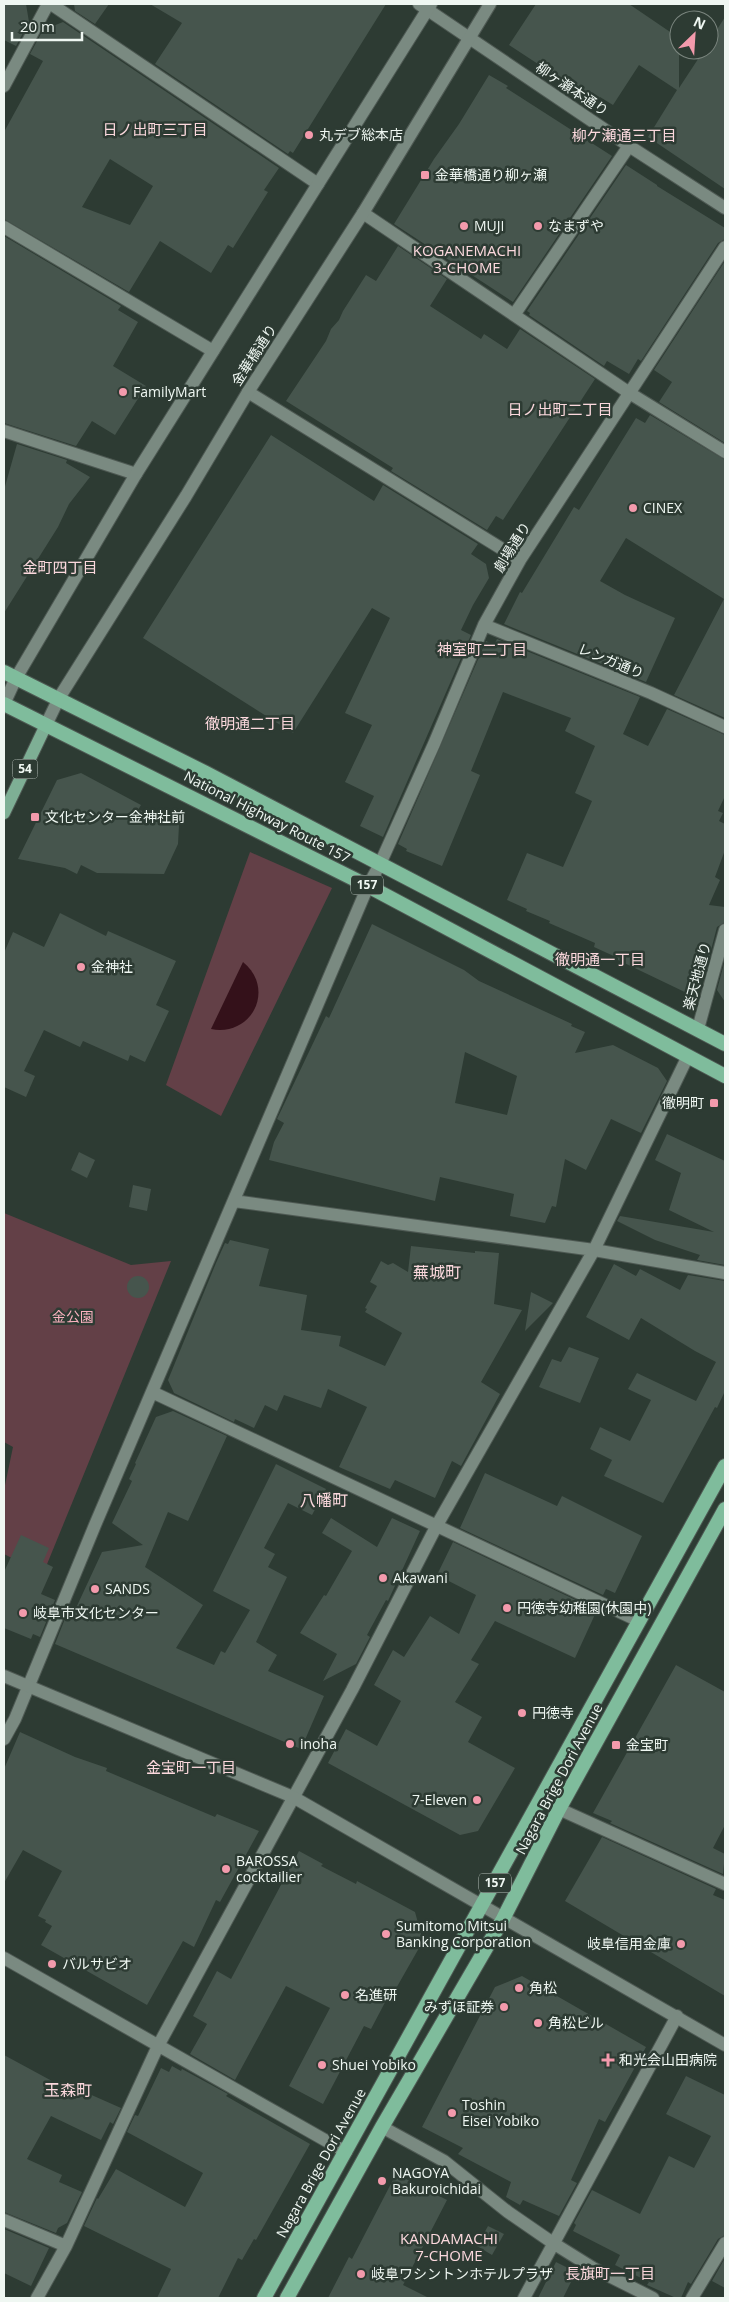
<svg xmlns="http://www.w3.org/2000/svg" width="729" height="2302" font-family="'Open Sans','Noto Sans JP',sans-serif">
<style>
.green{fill:#634047}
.water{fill:#34111a}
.building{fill:#46554d;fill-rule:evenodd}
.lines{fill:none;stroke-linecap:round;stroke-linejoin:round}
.pedestrian-casing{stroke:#4e5953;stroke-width:14}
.minor-casing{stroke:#4e5953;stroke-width:14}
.tertiary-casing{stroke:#4e5953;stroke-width:14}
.secondary-casing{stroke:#4e5953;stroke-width:14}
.primary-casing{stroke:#4e5953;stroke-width:14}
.trunk-casing{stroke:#4e5953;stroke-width:16}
.pedestrian{stroke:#7a8a81;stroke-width:12}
.minor{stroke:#7a8a81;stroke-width:12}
.tertiary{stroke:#7a8a81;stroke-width:12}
.secondary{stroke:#7a8a81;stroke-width:12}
.primary{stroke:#7eaf95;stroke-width:12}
.trunk{stroke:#7fbc9c;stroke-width:14}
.poi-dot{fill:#f39aac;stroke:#2d3b33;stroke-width:2}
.labels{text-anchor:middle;stroke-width:5;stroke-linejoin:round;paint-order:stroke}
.shield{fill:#2d3b33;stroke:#b5bfb9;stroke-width:1}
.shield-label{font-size:12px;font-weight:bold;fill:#eff7f2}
.street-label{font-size:14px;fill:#eff7f2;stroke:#2d3b33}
.poi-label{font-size:14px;fill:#eff7f2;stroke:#2d3b33;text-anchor:start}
.park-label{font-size:14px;fill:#fab1bf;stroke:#2d3b33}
.neighbourhood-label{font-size:15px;fill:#fbd8dd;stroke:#2d3b33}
.quarter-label{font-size:16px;fill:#fbd8dd;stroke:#2d3b33}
</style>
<rect width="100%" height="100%" fill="#2d3b33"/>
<path class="green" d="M250 852 332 888 221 1116 166 1085Z
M4 1213 131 1265 171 1261 43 1574 4 1554V1490L13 1447 4 1442Z"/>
<path class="water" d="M243 962C276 989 252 1037 211 1029Z"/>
<path class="building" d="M4 4H26L29 22 16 46 4 40Z
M74 4H109L95 24 75 11Z
M150 4H386L293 153 290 151 288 154 155 64 182 23Z
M536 4H629L679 38V88L704 50H709V42L725 17V189L648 137 677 90 639 65 613 105 600 97 596 102 509 45Z
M63 22 279 168 264 190 268 192 233 248 228 245 211 273 160 241 129 292 4 219V132L43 61 30 54 43 30ZM110 159 153 186 130 225 82 207Z
M489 75 508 86 506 88 612 156 513 302 394 224 434 159 459 124Z
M626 165 657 185V186L725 228V239L718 243 641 361 638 359 629 374 607 361 604 366 529 315 530 313 527 311Z
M4 236 121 306 118 310 138 322 113 366 146 386 115 435 92 421 76 446 4 423Z
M398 246 447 279 430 306 481 339 484 334 507 349 520 329 595 379 503 520 496 516 487 530 391 471 393 468 286 401 326 341 331 329 339 320 343 311 366 275 376 281Z
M725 261V443L659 402 672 382 654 370Z
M650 415 725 460V718L674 695 724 599 626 538 600 581 625 595 675 618 646 682 504 624 520 592 522 593 574 507 579 510 636 418 645 423Z
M271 435 374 501 383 485 478 544 471 554 486 564 489 578 473 605 461 630 471 635 383 837 360 826 374 796 345 782 372 725 345 713 390 618 372 608 293 733 143 638Z
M17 444 67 460 66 463 90 477 69 504 58 527 4 613V490Z
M497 639 640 697 623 734 648 746 667 709 725 735V796L718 811 723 813 719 821 725 824V850L715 877 720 880 709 905 725 907V922L717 927 705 973 701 967 691 995 618 960V958L594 947 595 943 549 923 550 921 526 911 527 909 507 900 527 853 563 867 592 801 575 793 595 746 565 731 571 718 503 692 471 771 480 775 442 866 406 851 407 849 398 844 486 641 494 645Z
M81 773 141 805 138 810 165 816 179 825 178 844 164 874 97 873 81 865 77 874 65 868 18 859 57 780Z
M60 913 106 936 108 931 176 961 156 1005 169 1011 145 1062 130 1055 128 1061 83 1041 80 1047 44 1030 24 1071 35 1076 26 1097 4 1087V953L13 932 44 947Z
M372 924 464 970 479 981 572 1024 571 1026 585 1032 575 1053 613 1045 658 1068 667 1081 641 1133 611 1119 586 1170 565 1159 556 1207 552 1206 545 1223 510 1216 514 1194 440 1177 435 1201 269 1160 274 1142 284 1123 277 1119 326 1016 329 1018ZM465 1052 517 1076 507 1115 455 1103Z
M725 960V1002L717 990Z
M667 1134 725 1161V1265L697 1260 700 1255 655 1240 617 1221 620 1216 714 1232 669 1210 681 1173 655 1160Z
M79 1152 95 1160 87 1178 71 1170Z
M133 1185 151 1189 147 1211 129 1207Z
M230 1240 269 1249 259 1286 307 1295 301 1330 341 1336 339 1346 385 1366 402 1333 365 1312 367 1309 365 1308 377 1286 370 1282 381 1261 388 1265 393 1263 408 1272 411 1246 475 1253V1251L499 1253 494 1304 522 1310 481 1382 500 1394 461 1466 452 1461 435 1498 395 1480 390 1489 339 1467 367 1407 328 1389 321 1408 284 1395 277 1411 265 1405 254 1428 235 1419 234 1422 174 1393 168 1380 216 1263 225 1243 228 1244Z
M614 1264 636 1276 640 1269 680 1290 688 1275 725 1281V1391L717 1408 715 1407 663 1503 604 1476 612 1460 590 1449 600 1427 630 1441 651 1400 628 1389 637 1373 696 1401 716 1362 695 1351 641 1318 629 1340 586 1317Z
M127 1287a11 11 0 1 1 22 0a11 11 0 1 1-22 0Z
M531 1292 553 1303 525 1331Z
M569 1347 599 1358 580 1403 539 1387 552 1359 561 1362Z
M173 1411 227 1436 188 1521 168 1512 145 1567 203 1605 176 1648 214 1665 221 1651 225 1653 250 1610 213 1591 276 1464 326 1489 312 1515 288 1503 264 1548 275 1554 268 1567 287 1577 256 1642 277 1655 268 1671 324 1696 301 1749 55 1644 70 1606 76 1608 102 1552 143 1545 112 1523 132 1481 129 1479 136 1464 135 1463 156 1417Z
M485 1473 557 1506 562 1496 642 1536 615 1593 606 1589 603 1595 460 1528Z
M331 1518 377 1547 392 1518 420 1531 388 1601 386 1600 367 1635 370 1637 356 1664 323 1681 337 1654 300 1633 324 1595 326 1596 352 1551 322 1533Z
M21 1535 49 1548 43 1562 53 1567 41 1594 55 1600 40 1637 33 1634 31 1639 4 1628V1572Z
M453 1542 597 1610 575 1658 495 1621 471 1660 479 1664 455 1702 482 1717 468 1742 515 1768 478 1831 460 1835 328 1763 346 1729 377 1746 401 1701 374 1685 393 1650 404 1657 430 1616 459 1634 476 1595 437 1575Z
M676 1665 725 1692V1825L713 1848 725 1854 723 1874 610 1823 612 1821 593 1813Z
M20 1732 75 1757 107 1768 106 1771 215 1817 217 1814 259 1831 220 1902 216 1900 194 1947 183 1941 147 2005 41 1945 52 1926 45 1922 46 1920 38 1916 62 1871 23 1850 4 1883V1769Z
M602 1837 716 1889 713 1895 725 1900V1996L565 1901Z
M299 1851 323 1864 321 1866 356 1884 357 1881 415 1912 423 1941 394 1992 391 1991 371 2029 364 2026 323 2104 289 2086 330 2008 286 1986 235 2080 190 2054 207 2024 193 2016 217 1971 231 1979Z
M522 1976 646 2047 605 2122 599 2119 571 2180 577 2183 559 2216 523 2200 520 2205 506 2197 511 2182 458 2154 463 2148 422 2127 495 1987Z
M4 2055 76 2094 78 2089 121 2108 113 2124 110 2122 101 2140 51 2116 27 2159 62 2175 59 2182 82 2192 67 2223 58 2228 56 2233 4 2212Z
M172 2066 181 2071 182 2069 228 2094 226 2096 310 2144 256 2240 254 2239 242 2260 238 2258 218 2298H157L171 2269 84 2226 97 2198 98 2199 116 2169 185 2207 203 2173 127 2132 135 2115 138 2116 161 2068 169 2072Z
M686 2076 725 2095V2235L718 2239 691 2284 688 2282 681 2298H676L647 2285 649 2282 615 2265 620 2255 573 2231 576 2225 574 2223 592 2190 640 2214 669 2156 694 2168 711 2136 666 2114Z
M396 2174 447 2200 403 2285 429 2298H328L349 2257 352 2259Z
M488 2226 504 2234 492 2255 477 2246Z
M4 2229 49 2248 31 2286 4 2273Z
M725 2258V2288L712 2281Z
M556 2262 576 2272 563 2298H538Z"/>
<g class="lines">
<g class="pedestrian-casing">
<path id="pedestrian" d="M419 4 629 146 725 208"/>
</g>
<g class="minor-casing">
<path id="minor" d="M51 4 318 184
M4 86 48 4
M363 213 631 394 725 452
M4 227 213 351
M514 315 629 146
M248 392 520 560
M4 431 136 474
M484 625 651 693 725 727
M698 1029 725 930
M234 1201 594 1250 725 1273
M152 1392 639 1621
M4 1739 15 1719 95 1525 313 1015 368 886 380 864 434 744 484 625 520 560 725 247
M559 1809 725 1884
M4 1958 346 2152
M382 2127 444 2161 508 2212 553 2243 593 2268 653 2298
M4 2220 66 2246
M37 2298 66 2246 158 2046 352 1690 437 1525 594 1250 688 1056
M524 2298 677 2016
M692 2298 725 2243"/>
</g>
<g class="tertiary-casing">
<path id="tertiary" d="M4 1676 293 1797 725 2045"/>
</g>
<g class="secondary-casing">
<path id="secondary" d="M4 704 16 678 136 474 431 4
M46 725 59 698 186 496 248 392 363 213 490 4"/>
</g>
<g class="primary-casing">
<path id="primary" d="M4 813 46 725"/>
</g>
<g class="trunk-casing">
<path id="trunk" d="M4 672 206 773 725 1044
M4 704 368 886 725 1076
M264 2298 725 1466
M287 2298 382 2127 503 1919 559 1809 725 1509"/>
</g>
<use href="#pedestrian" class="pedestrian"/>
<use href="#minor" class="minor"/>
<use href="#tertiary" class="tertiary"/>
<use href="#secondary" class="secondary"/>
<use href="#primary" class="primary"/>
<use href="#trunk" class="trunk"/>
</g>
<g class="poi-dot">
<circle cx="309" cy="135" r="5"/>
<rect x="420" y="170" width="10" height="10" rx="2.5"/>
<circle cx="464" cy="226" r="5"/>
<circle cx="538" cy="226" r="5"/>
<circle cx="123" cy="392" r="5"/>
<circle cx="633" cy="508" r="5"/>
<rect x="30" y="812" width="10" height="10" rx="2.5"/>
<circle cx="81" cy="967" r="5"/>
<rect x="709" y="1098" width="10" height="10" rx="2.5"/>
<circle cx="383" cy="1578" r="5"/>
<circle cx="95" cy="1589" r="5"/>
<circle cx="507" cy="1608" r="5"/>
<circle cx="23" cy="1613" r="5"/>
<circle cx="522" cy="1713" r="5"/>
<circle cx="290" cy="1744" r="5"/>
<rect x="611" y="1740" width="10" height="10" rx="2.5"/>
<circle cx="477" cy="1800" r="5"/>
<circle cx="226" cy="1869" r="5"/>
<circle cx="386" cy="1934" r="5"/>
<circle cx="681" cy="1944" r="5"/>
<circle cx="52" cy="1964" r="5"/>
<circle cx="519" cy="1988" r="5"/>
<circle cx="345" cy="1995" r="5"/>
<circle cx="504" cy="2007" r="5"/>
<circle cx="538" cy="2023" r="5"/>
<path d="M605.5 2052.5h5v5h5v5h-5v5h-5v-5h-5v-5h5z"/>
<circle cx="322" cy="2065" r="5"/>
<circle cx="452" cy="2113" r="5"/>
<circle cx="382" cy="2181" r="5"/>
<circle cx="361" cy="2274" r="5"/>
</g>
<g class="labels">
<g class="shield">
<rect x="12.5" y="759.5" width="25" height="19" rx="4"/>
<rect x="351" y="875.5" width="32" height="19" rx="4"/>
<rect x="479" y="1873.5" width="32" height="19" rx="4"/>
</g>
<g class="shield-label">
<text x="25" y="773">54</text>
<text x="367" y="889">157</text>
<text x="495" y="1887">157</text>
</g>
<g class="street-label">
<text transform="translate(572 89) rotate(34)" y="5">柳ヶ瀬本通り</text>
<text transform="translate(254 355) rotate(-57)" y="5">金華橋通り</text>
<text transform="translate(512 547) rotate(-58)" y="5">劇場通り</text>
<text transform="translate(611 661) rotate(22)" y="5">レンガ通り</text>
<text transform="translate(267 817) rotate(27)" y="5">National Highway Route 157</text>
<text transform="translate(697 976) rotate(-75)" y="5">楽天地通り</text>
<text transform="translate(559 1779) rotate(-62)" y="5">Nagara Brige Dori Avenue</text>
<text transform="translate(321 2163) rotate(-61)" y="5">Nagara Brige Dori Avenue</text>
</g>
<g class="poi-label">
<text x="319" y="140">丸デブ総本店</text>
<text x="435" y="180">金華橋通り柳ヶ瀬</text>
<text x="474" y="231">MUJI</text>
<text x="548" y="231">なまずや</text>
<text x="133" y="397">FamilyMart</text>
<text x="643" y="513">CINEX</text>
<text x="45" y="822">文化センター金神社前</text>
<text x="91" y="972">金神社</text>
<text x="704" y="1108" text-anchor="end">徹明町</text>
<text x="393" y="1583">Akawani</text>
<text x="105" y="1594">SANDS</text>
<text x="517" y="1613">円徳寺幼稚園(休園中)</text>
<text x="33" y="1618">岐阜市文化センター</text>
<text x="532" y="1718">円徳寺</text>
<text x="300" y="1749">inoha</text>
<text x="626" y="1750">金宝町</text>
<text x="467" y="1805" text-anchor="end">7-Eleven</text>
<text x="236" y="1866">BAROSSA<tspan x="236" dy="16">cocktailier</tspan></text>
<text x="396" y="1931">Sumitomo Mitsui<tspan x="396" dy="16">Banking Corporation</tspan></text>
<text x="671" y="1949" text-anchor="end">岐阜信用金庫</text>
<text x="62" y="1969">バルサビオ</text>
<text x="529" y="1993">角松</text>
<text x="355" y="2000">名進研</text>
<text x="494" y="2012" text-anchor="end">みずほ証券</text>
<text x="548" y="2028">角松ビル</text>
<text x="619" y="2065">和光会山田病院</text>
<text x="332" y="2070">Shuei Yobiko</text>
<text x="462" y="2110">Toshin<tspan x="462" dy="16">Eisei Yobiko</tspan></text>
<text x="392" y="2178">NAGOYA<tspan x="392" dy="16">Bakuroichidai</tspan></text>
<text x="371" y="2279">岐阜ワシントンホテルプラザ</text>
</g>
<g class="park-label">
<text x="73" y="1322">金公園</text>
</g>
<g class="neighbourhood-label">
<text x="155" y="135">日ノ出町三丁目</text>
<text x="624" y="141">柳ケ瀬通三丁目</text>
<text x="467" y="256">KOGANEMACHI<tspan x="467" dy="17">3-CHOME</tspan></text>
<text x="560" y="415">日ノ出町二丁目</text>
<text x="60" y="573">金町四丁目</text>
<text x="482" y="655">神室町二丁目</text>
<text x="250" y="729">徹明通二丁目</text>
<text x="600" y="965">徹明通一丁目</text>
<text x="191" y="1773">金宝町一丁目</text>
<text x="449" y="2244">KANDAMACHI<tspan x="449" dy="17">7-CHOME</tspan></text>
<text x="610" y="2279">長旗町一丁目</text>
</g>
<g class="quarter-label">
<text x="437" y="1278">蕪城町</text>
<text x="324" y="1506">八幡町</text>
<text x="68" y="2096">玉森町</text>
</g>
</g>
<rect width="729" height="2302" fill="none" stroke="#eff7f2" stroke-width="10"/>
<g transform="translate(694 35) rotate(25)"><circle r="24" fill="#2d3b33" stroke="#7b867f"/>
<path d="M0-4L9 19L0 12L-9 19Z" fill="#f39aac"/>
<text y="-8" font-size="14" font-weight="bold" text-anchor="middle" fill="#eff7f2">N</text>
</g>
<path d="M12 32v8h70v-8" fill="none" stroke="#eff7f2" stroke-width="2.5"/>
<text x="20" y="32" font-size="15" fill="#eff7f2" stroke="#2d3b33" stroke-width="4" paint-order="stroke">20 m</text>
</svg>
